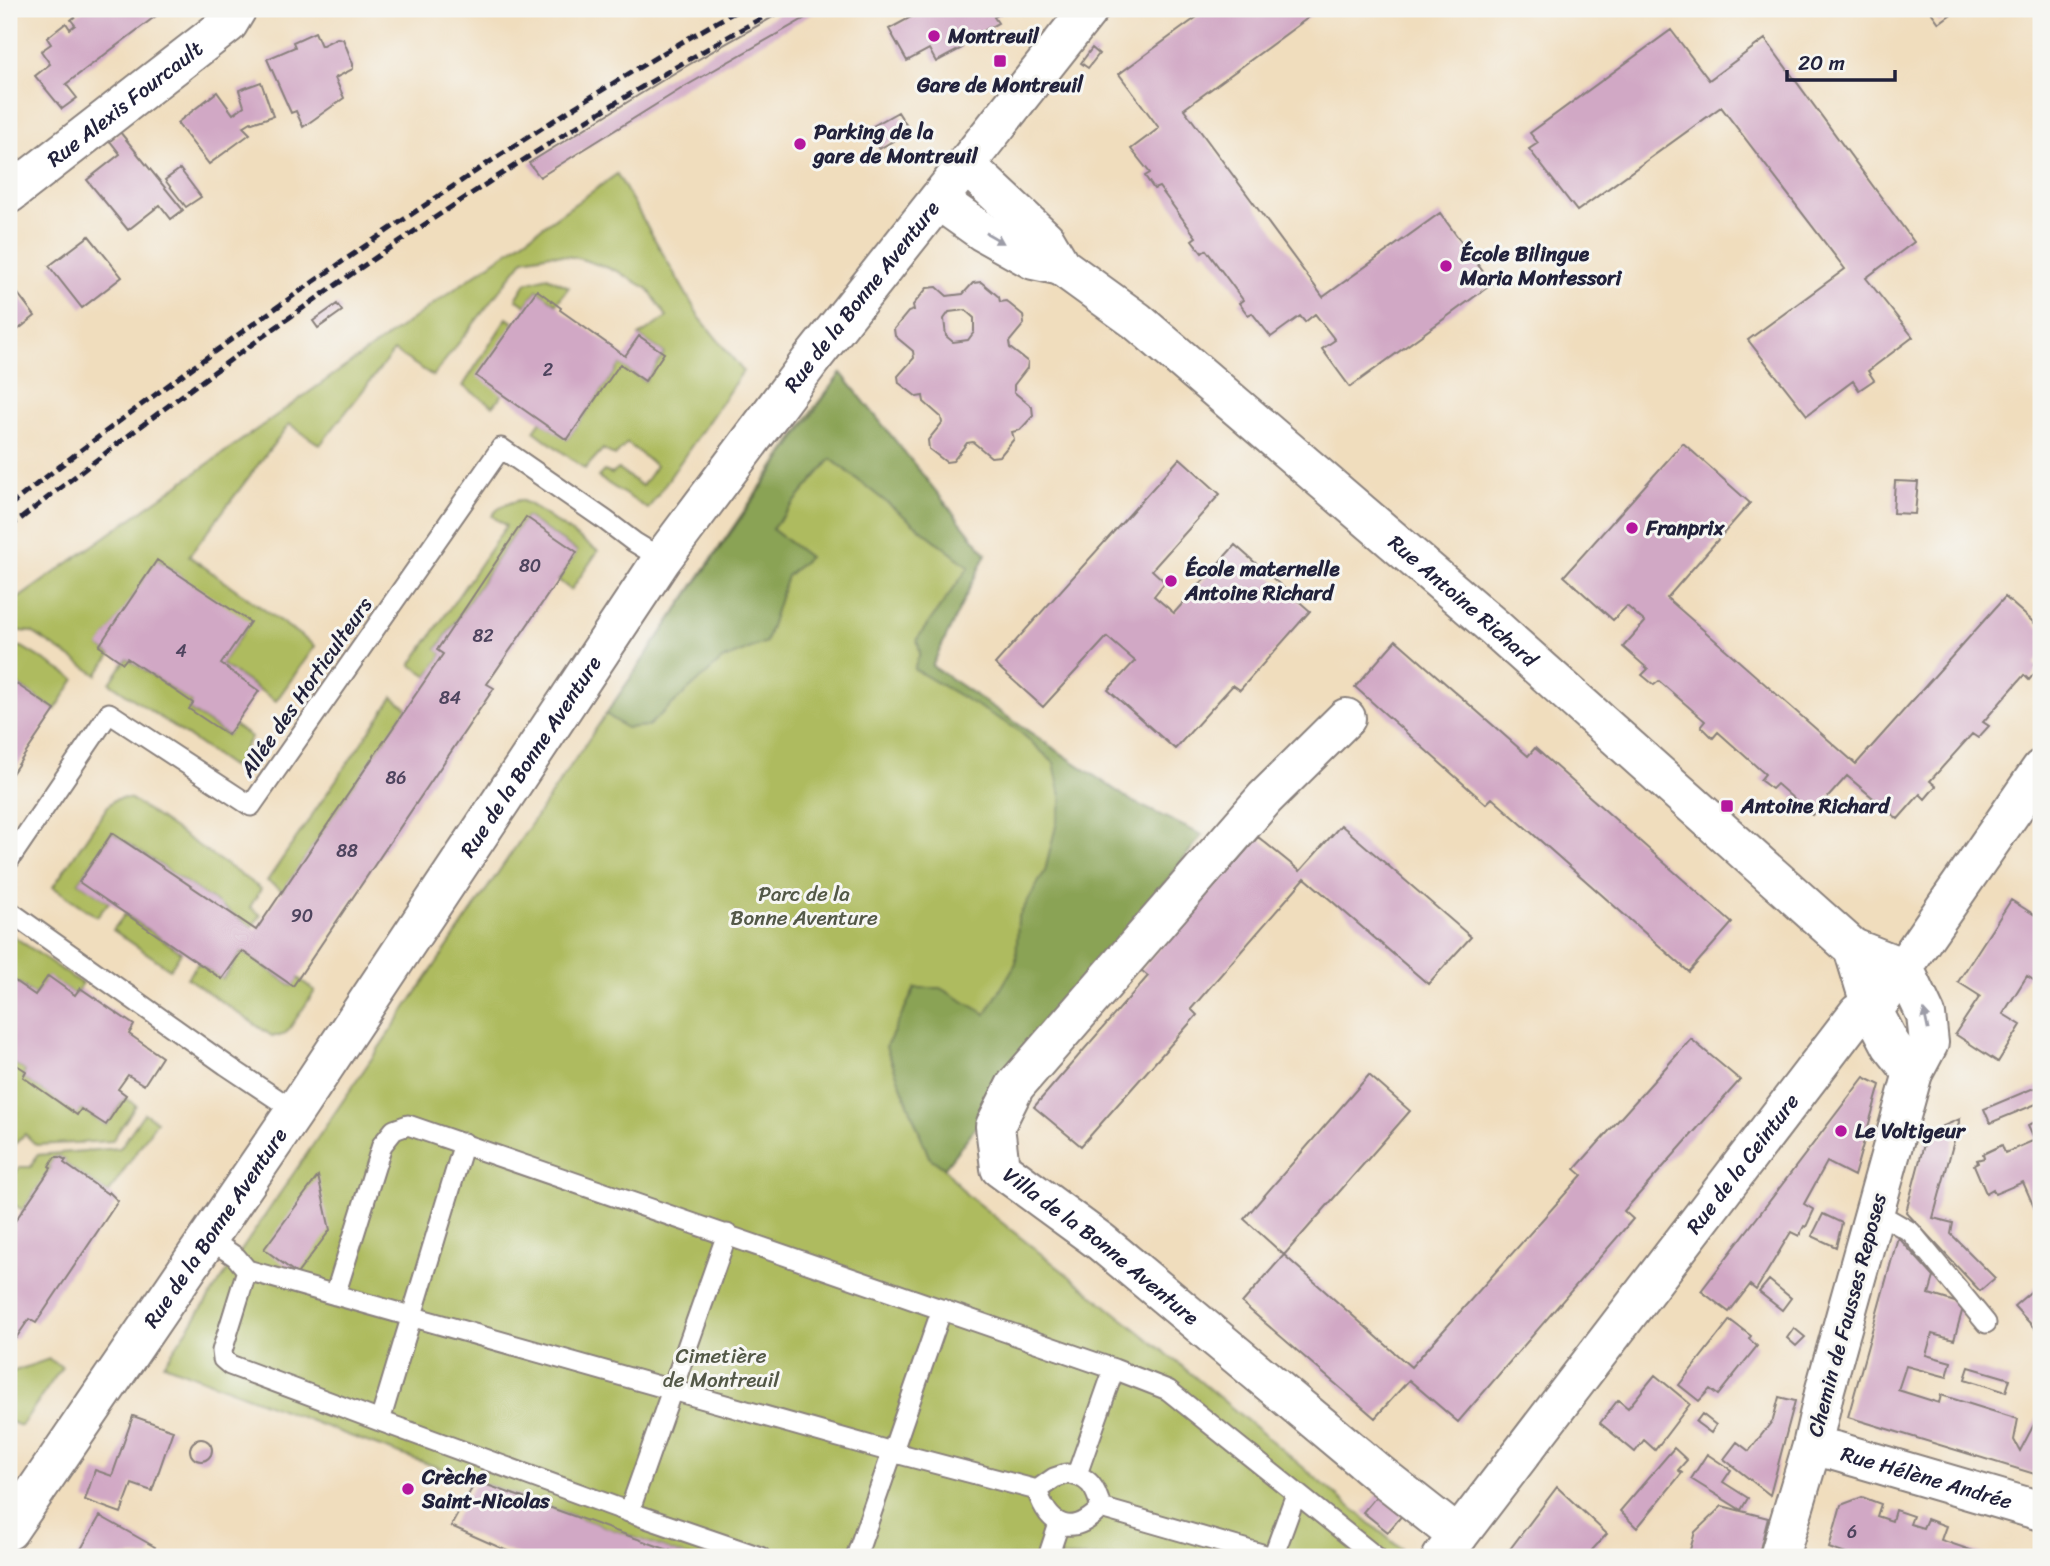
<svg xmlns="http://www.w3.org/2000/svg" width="2050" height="1566" font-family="Sriracha,sans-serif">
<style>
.green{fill:#aebb5e;stroke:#686e4c;stroke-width:2}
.forest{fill:#8aa355;stroke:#566248;stroke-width:2}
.building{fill:#d1a8c5;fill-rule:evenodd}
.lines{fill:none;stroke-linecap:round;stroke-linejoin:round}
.lane-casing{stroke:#89807c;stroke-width:23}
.street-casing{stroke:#89807c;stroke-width:42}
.secondary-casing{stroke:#89807c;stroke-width:42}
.lane{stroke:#fff;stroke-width:19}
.street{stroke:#fff;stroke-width:38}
.secondary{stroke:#fff;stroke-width:38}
.rail{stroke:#22223b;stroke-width:5;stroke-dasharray:10 5;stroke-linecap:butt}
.oneway{fill:#9c9ca7}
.poi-dot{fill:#b5179e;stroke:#f6f6f2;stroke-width:2.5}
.labels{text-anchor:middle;stroke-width:6;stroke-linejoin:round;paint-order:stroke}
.number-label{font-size:18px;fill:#4e445e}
.poi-label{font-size:21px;font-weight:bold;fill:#22223b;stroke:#f6f6f2;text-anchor:start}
.street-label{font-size:21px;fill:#22223b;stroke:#f6f6f2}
.park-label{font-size:21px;fill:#535847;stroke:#f6f6f2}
</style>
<rect width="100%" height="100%" fill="#f6f6f2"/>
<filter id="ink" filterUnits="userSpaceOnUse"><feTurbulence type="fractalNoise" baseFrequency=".0143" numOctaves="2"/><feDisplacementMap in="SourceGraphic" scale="14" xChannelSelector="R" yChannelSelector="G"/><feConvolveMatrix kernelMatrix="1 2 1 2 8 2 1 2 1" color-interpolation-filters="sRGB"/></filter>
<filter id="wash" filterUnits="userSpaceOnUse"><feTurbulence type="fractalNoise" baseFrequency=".00686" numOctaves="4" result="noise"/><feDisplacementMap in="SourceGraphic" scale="28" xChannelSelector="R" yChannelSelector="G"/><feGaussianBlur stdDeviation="1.57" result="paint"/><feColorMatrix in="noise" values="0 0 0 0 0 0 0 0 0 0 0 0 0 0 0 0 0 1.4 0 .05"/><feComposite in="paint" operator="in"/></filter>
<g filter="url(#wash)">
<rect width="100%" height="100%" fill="#f0ddbd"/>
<path class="green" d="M617 174 700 318 743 371 648 509 598 477 604 471 612 474 618 469 642 486 656 466 627 443 615 456 603 449 585 469 534 431 541 421 567 439 620 364 645 381 664 353 639 336 667 317 648 289 617 271 578 258 551 254 524 259 433 376 394 351 320 445 289 424 189 556 315 646 276 701 221 664 248 625 158 560 100 646 111 655 97 675 32 632 9 630V605Z
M547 277 569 287 556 304 537 290 526 306 516 299 526 283Z
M507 318 514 323 503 394 493 406 463 386Z
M841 373 986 554 932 666 1133 802 1202 835 944 1168 966 1194 1177 1362 1401 1549 1395 1557H688L350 1436 164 1364 816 405Z
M520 500 529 504 598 551 571 590 558 580 577 551 526 517 437 649 443 654 428 676 411 665 506 526 492 516C498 506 509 503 520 500Z
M9 646 22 647 75 679 55 710 9 679Z
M127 658 193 703 190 710 227 735 234 725 251 737 239 758 248 765 231 766 110 683Z
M393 697 407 708 283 891 267 881Z
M121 798 131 799 261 889 250 907 261 915 252 927 112 833 79 882 109 902 97 917 53 887 108 806 114 800Z
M125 914 181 952 170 969 113 930Z
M9 933 82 984 75 995 48 977 35 995 9 977Z
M242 951 292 986 298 978 315 991 287 1032 280 1036H272L187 978 198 963 223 979Z
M9 1060 26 1071 23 1077 77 1114 81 1109 106 1125 125 1098 136 1105 112 1141 36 1145 25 1134 9 1150Z
M144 1113 157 1121 108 1194 64 1163 65 1160 60 1157H55L49 1166 51 1168 23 1210 9 1202V1184L19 1167H31L37 1155 120 1148Z
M49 1359 62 1367 21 1426 9 1421V1373Z"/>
<path class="forest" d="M841 373 986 554 932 666 1133 802 1202 835 944 1168 929 1157 886 1047 915 988H940L986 1014 1016 963 1018 918 1045 871 1062 801 1054 763 1018 730 914 669 920 653 917 639 969 567 831 459 772 529 809 557 787 576 766 642 722 660 648 726 626 728 606 714Z"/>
<g id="blocks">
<path class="building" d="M84 9H165L66 84 77 98 62 109 35 76 50 64 41 51 51 44 47 38 66 23 70 29 75 25 71 20Z
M787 9H821L684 87 540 177 529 163 676 72Z
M907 9H1009L994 17 998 23 960 44 962 48 936 62 929 49 907 61 889 29 913 16Z
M1208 9H1320L1184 109 1323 297 1440 213 1492 284 1350 387 1322 349 1335 340 1315 314 1305 322 1300 316 1271 337 1252 313 1248 315 1239 303 1243 300 1206 250 1202 253 1192 240 1196 237 1159 187 1154 189 1145 176 1150 173 1131 149 1159 128 1119 74Z
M1929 9H1958L1939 23Z
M1671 30 1709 80 1765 39 1914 242 1866 278 1913 337 1868 371 1874 380 1859 390 1853 381 1807 415 1748 340 1845 269 1721 107 1577 211 1529 149 1538 143 1530 133Z
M315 32 321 46 337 38 343 39 353 64V69L335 78 344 98 303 127 296 111 291 113 267 59 295 47 293 42Z
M1092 48 1099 54 1088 68 1081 63Z
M261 82 273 116 252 123 251 122 243 127 250 134 209 164 177 123 217 92 233 114 244 106 239 90Z
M898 112 910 131 879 149 868 129Z
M120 132 183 210 171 219 160 205 128 230 87 180 120 154 110 141Z
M180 169 201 197 186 207 165 180Z
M89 236 122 277 82 308 49 266Z
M9 282 35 316 9 337Z
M981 282 999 297 1000 302 1006 301 1023 315 1024 324 1009 342 1010 348 1028 362 1027 368 1014 385V392L1032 407 1033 416 1020 430 1012 432 1014 439 1000 456 991 457 973 442 967 443 953 461 946 462 929 449 928 440 942 423 941 417 924 402 923 396 917 397 899 383 898 376 914 358 913 351 895 336 894 329 908 312 914 310 913 305 927 288 937 287 947 296 963 294 973 283ZM965 310 974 318V332L968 340 953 342 946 336 944 319 949 312Z
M537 290 561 308 560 310 625 356 639 336 664 353 645 381 620 364 567 440 476 376Z
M337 304 342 311 318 328 313 321Z
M1683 443 1750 503 1667 598 1856 764 2005 597 2041 629V656L2034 664 2039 668 2029 680 2024 675 1983 722 1989 726 1978 738 1972 734 1930 781 1936 786 1925 799 1920 794 1898 819 1847 776 1812 815 1777 784 1772 789 1760 780 1765 774 1718 732 1713 738 1701 726 1705 721 1659 681 1654 685 1642 675 1648 669 1623 647 1645 622 1627 606 1613 620 1564 576Z
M1180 458 1220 494 1152 570 1165 582 1154 596 1174 613 1235 545 1310 611 1240 690 1233 685 1175 749 1108 690 1135 661 1107 637 1043 707 995 664Z
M1895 481 1918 482 1915 514 1893 513Z
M526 517 577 552 487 684 494 688 293 986 242 951 222 979 79 882 112 833 256 930 443 654 437 650Z
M157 560 250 622 221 664 259 691 228 735 189 709 193 703 127 658 123 663 99 646Z
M1396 640 1528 756 1535 748 1732 923 1689 972 1492 798 1486 804 1355 687Z
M9 679 55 710 9 778Z
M1341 825 1471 937 1428 984 1305 878 1191 1009 1197 1015 1081 1146 1034 1107 1148 976 1141 970 1258 837 1300 871Z
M2011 900 2041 919V985L2027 976 2003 1014 2021 1025 1998 1062 1955 1034 1980 996 1958 982Z
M48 976 75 995 80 988 134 1025 129 1034 162 1057 144 1085 128 1075 118 1089 126 1095 106 1125 81 1109 77 1115 23 1077 26 1071 9 1060V977L35 995Z
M1691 1039 1740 1080 1624 1211 1633 1219 1458 1422 1409 1380 1375 1418 1242 1303 1284 1255 1411 1367 1582 1175 1575 1169Z
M1369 1075 1410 1111 1284 1255 1244 1219Z
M1864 1077 1880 1085 1854 1176 1827 1162 1804 1204 1814 1210 1806 1227 1804 1226 1799 1236 1791 1232 1756 1290 1750 1285 1729 1312 1701 1291Z
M2041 1085V1102L1990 1123 1984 1109Z
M1960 1119 1933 1218 1953 1223 1951 1234 1995 1278 1980 1291 1906 1212 1927 1133Z
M2041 1120V1223L2023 1182 1995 1194 1993 1189 1986 1193 1974 1165 1978 1163 1977 1160 1984 1158 1983 1154 2002 1145 2005 1153 2035 1140 2028 1125Z
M55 1157H60L66 1160 64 1163 108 1194 109 1192 118 1201 36 1323 29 1319 16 1338 9 1341V1230L51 1168 49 1166Z
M318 1176 330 1230 297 1274 264 1249Z
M1823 1214 1842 1223 1836 1247 1812 1236Z
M1898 1237 1934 1277 1929 1294 1958 1303 1963 1308 1954 1340 1932 1334 1926 1355 1951 1362 1947 1377 1906 1366 1898 1390 1939 1403 1941 1395 2018 1419 2014 1440 2020 1451 2041 1411V1476L1848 1417Z
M1769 1280 1791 1298 1782 1310 1759 1292Z
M2041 1283V1327L2037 1331 2014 1306Z
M1730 1320 1751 1336 1749 1339 1757 1346 1718 1395 1710 1389 1699 1401 1679 1385Z
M1794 1328 1805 1337 1796 1346 1787 1338Z
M1969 1367 2010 1379 2006 1392 1965 1379Z
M1655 1375 1690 1404 1655 1450 1644 1440 1635 1452 1600 1423 1618 1400 1628 1408Z
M1779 1397 1795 1401 1770 1495 1724 1459 1737 1442 1749 1451 1773 1420Z
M1702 1414 1716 1425 1711 1433 1696 1422Z
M133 1416 173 1430 152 1491 132 1484 121 1513 85 1500 95 1470 112 1476Z
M190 1450a11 11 0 1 1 22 0a11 11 0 1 1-22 0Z
M1674 1448 1687 1460 1678 1470 1682 1473 1637 1528 1620 1511Z
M1707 1454 1731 1470 1723 1482 1748 1498 1741 1510 1691 1479Z
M476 1481 688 1557H521L451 1526Z
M1557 1487 1607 1534 1592 1550 1599 1557H1504Z
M1379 1493 1404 1513 1388 1532 1363 1512Z
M1862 1497 1881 1504 1877 1516 1892 1521 1895 1510 1913 1516 1910 1524 1923 1528 1927 1519 1946 1526 1941 1540 1991 1557H1854L1829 1548 1841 1505Z
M1722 1506 1768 1518 1758 1557H1688L1695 1532Z
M100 1516 155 1547 149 1557H79L77 1556Z"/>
</g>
</g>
<g filter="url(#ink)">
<use href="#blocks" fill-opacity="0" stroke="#89807c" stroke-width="2"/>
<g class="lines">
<g class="lane-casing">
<path id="lane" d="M9 860 109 713 251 806 501 448 605 520 634 542 662 559
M9 911 226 1065 295 1111
M1876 1212 1911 1232 1986 1323
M208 1238 236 1257 247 1270 892 1452 1037 1490
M247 1270 222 1351 223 1359 230 1365 380 1421 464 1143
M335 1295 382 1145 394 1130 408 1125 1114 1369 1168 1390 1376 1557
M380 1421 629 1512 727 1234
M1066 1474C1089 1475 1096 1488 1101 1508 1072 1538 1049 1527 1037 1490L1054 1478Z
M1077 1474 1114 1369
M1101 1508 1272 1557
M629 1512 760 1557
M856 1557 942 1309
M1048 1557 1059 1524
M1273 1557 1296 1494"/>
</g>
<g class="street-casing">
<g id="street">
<path id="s1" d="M966 165 1045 239 1061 266 1137 321 1494 627 1847 943 1853 948 1904 968 1926 1015 1929 1043 1913 1073 1825 1389 1812 1446 1779 1557"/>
<path id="s2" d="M9 194 228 24 237 9"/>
<path d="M938 200 983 232 1033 260 1061 266"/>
<path id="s3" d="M1346 718 1265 798 1015 1086 995 1126 1000 1168 1101 1242 1378 1473 1458 1536"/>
<path d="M1853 948 1871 1007 1891 1045 1913 1073"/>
<path id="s4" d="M1812 1446 1835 1451 2041 1511"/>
</g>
</g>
<g class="secondary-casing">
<g id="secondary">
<path id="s5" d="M9 1530 295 1111 662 559 811 360 1089 9"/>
<path id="s6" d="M1442 1557 1858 1013 1881 1000 2041 769"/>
</g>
</g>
<use href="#lane" class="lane"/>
<use href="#street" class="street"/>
<use href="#secondary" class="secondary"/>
<path class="rail" d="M9 506C125 414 246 328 368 244 489 161 612 80 740 9
M9 528C251 337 507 158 778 9"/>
</g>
<defs><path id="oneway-solid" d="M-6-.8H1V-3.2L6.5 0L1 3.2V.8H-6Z" transform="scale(1.75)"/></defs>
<g class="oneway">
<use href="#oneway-solid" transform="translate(995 238) rotate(30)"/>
<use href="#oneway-solid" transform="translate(1926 1020) rotate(-102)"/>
</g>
</g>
<g class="poi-dot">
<circle cx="934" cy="36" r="7"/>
<rect x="993" y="54" width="14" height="14" rx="3.5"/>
<circle cx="800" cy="144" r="7"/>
<circle cx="1446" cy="266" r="7"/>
<circle cx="1632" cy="528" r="7"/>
<circle cx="1171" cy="581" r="7"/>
<rect x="1720" y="799" width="14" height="14" rx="3.5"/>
<circle cx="1841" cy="1131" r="7"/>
<circle cx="408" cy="1489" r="7"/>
</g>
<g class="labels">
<g class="number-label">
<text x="548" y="376">2</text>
<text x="530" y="572">80</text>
<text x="483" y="642">82</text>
<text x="181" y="657">4</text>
<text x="450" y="704">84</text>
<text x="396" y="784">86</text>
<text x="347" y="857">88</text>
<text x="302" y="922">90</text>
<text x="1852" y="1538">6</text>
</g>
<g class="poi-label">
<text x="948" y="43">Montreuil</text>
<text x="1000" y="92" text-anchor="middle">Gare de Montreuil</text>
<text x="814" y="139">Parking de la<tspan x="814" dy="24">gare de Montreuil</tspan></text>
<text x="1460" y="261">École Bilingue<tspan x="1460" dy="24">Maria Montessori</tspan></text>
<text x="1646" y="535">Franprix</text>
<text x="1185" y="576">École maternelle<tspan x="1185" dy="24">Antoine Richard</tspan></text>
<text x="1741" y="813">Antoine Richard</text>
<text x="1855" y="1138">Le Voltigeur</text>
<text x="422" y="1484">Crèche<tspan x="422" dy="24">Saint-Nicolas</tspan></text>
</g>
<g class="street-label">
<text dy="7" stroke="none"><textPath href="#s2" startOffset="147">Rue Alexis Fourcault</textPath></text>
<text dy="7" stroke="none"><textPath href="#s5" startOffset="1500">Rue de la Bonne Aventure</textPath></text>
<text dy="7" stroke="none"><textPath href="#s1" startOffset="663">Rue Antoine Richard</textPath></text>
<text transform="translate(306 687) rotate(-55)" y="7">Allée des Horticulteurs</text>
<text dy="7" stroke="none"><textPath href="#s5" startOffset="933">Rue de la Bonne Aventure</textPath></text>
<text dy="7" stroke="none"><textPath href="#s6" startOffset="495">Rue de la Ceinture</textPath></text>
<text dy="7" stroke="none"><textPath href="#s5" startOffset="366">Rue de la Bonne Aventure</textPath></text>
<text dy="7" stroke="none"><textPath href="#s3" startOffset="710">Villa de la Bonne Aventure</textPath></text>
<text transform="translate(1847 1315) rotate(-75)" y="7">Chemin de Fausses Reposes</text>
<text dy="7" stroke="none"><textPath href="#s4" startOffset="119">Rue Hélène Andrée</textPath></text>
</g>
<g class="park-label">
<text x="804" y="901">Parc de la<tspan x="804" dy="24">Bonne Aventure</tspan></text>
<text x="721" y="1363">Cimetière<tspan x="721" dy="24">de Montreuil</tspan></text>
</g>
</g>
<rect width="2050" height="1566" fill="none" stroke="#f6f6f2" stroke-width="35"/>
<path d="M1787 70v10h108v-10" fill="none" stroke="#22223b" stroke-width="3.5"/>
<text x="1798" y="70" font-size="21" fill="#22223b" stroke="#f6f6f2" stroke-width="5" paint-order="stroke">20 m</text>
</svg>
